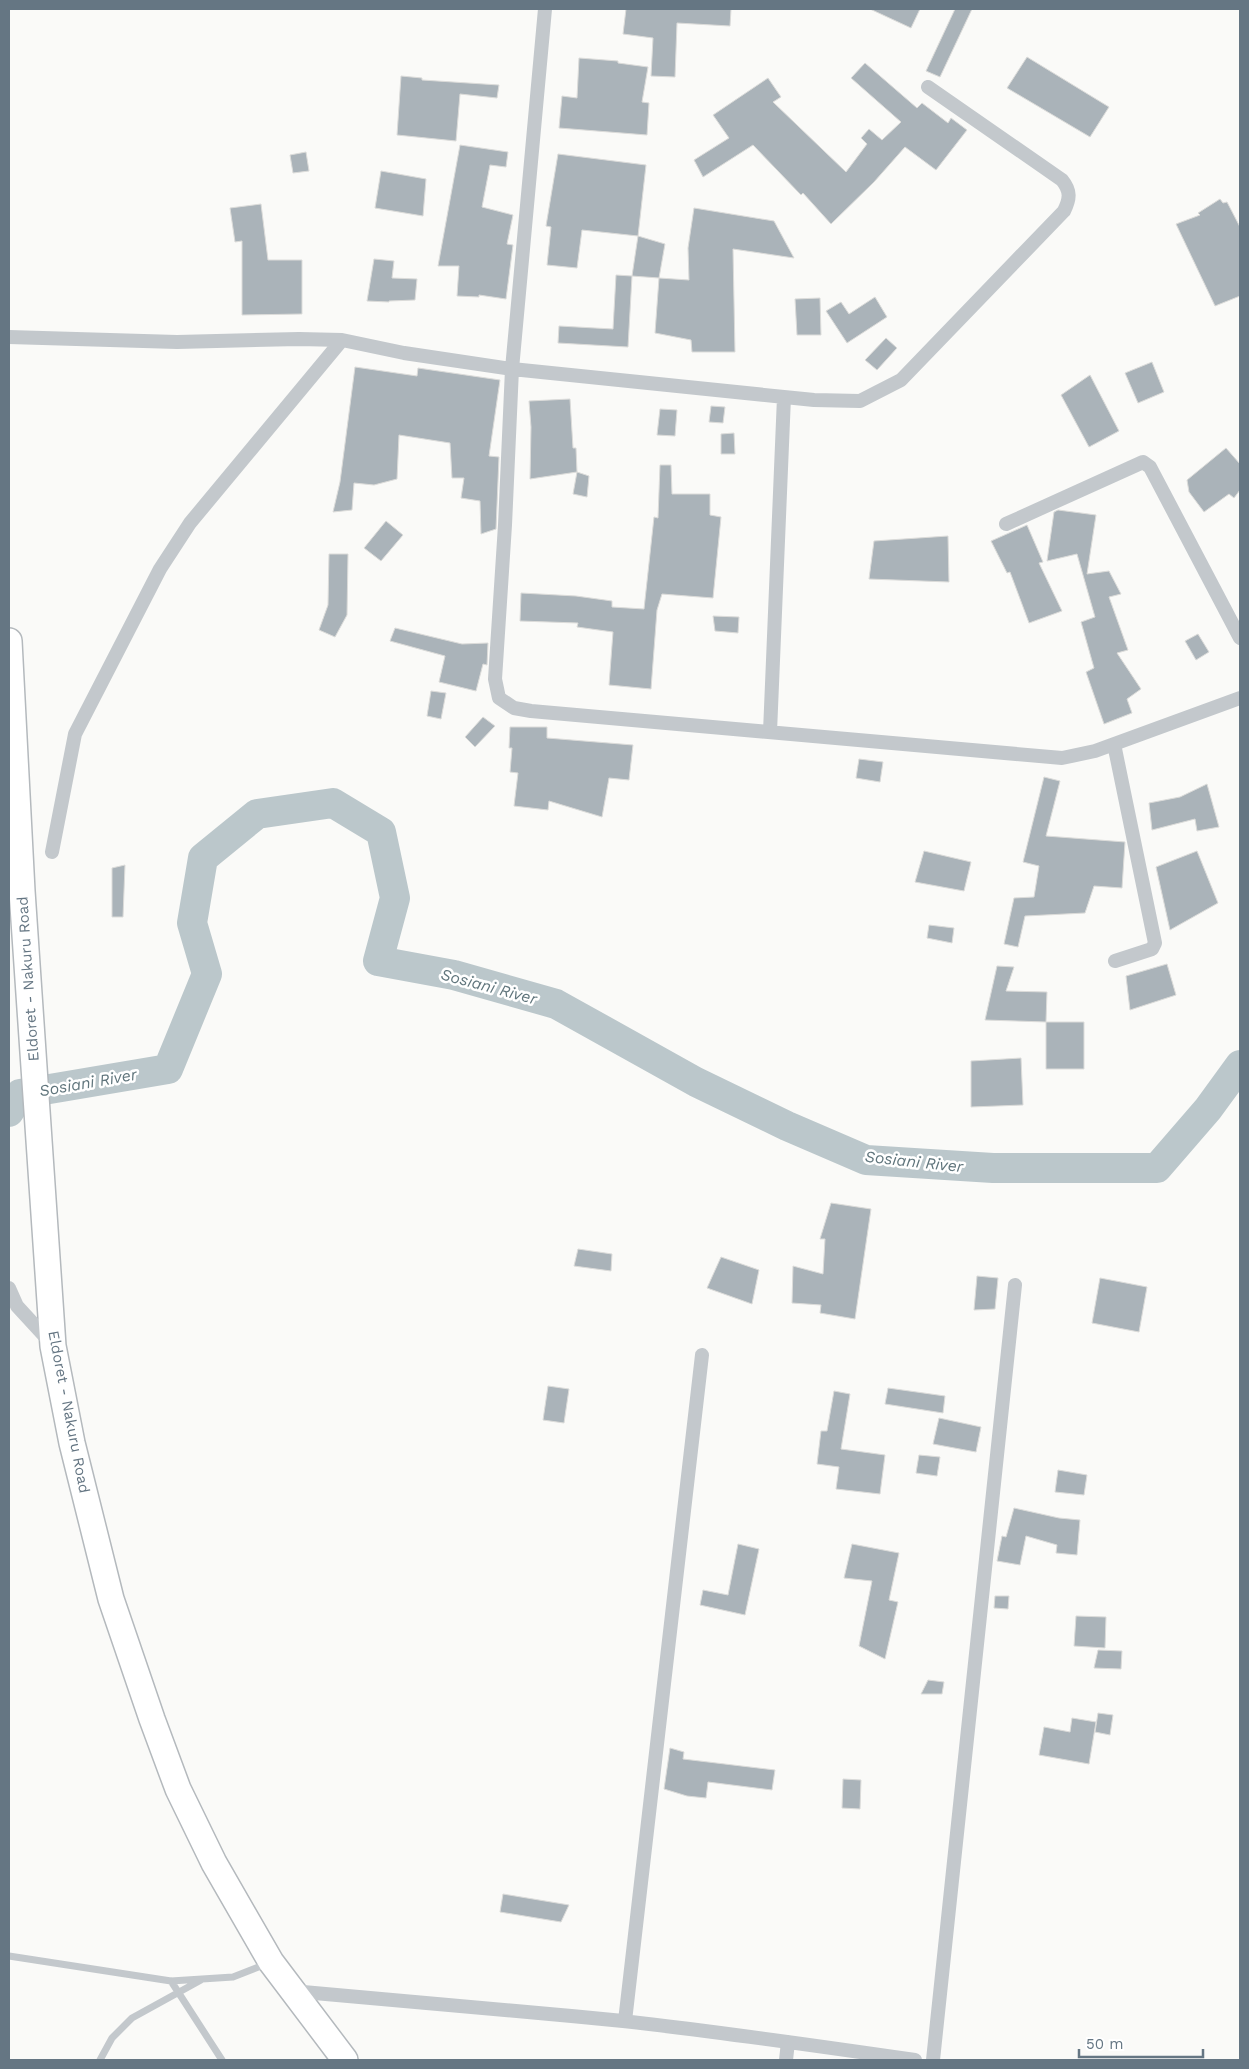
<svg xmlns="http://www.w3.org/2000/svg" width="1249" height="2069" font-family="'Work Sans',sans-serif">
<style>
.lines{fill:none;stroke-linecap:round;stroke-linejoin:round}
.river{stroke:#bbc7cb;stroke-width:30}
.building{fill:#aab3b9;stroke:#dcdcda}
.highway-casing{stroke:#b4b9bd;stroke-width:28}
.lane{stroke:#c3c8cc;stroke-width:7}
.street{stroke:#c3c8cc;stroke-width:14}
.highway{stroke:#fff;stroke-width:25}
.labels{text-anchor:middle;stroke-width:5;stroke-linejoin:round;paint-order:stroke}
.street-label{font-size:15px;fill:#657683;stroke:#fff}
.water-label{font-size:16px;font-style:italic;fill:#60757c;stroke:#fff}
</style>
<rect width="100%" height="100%" fill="#fafaf8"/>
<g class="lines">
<path class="river" d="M9 1112 20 1094 168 1069 207 974 192 923 203 858 257 814 333 803 381 832 395 898 378 961 454 975 556 1004 696 1082 787 1126 866 1160 993 1168H1157L1208 1109 1240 1065"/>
</g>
<path class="building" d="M626 9H731L730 26 677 23 675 77 651 76 653 38 623 34Z
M870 9H920L911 28Z
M955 9H972L940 77 926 71Z
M1027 57 1109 107 1090 137 1007 88Z
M579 58 618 61V63L648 67 642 102 649 103 647 135 559 128 562 96 577 98Z
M865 63 917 108 922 103 948 123 951 118 967 130 936 170 905 147 874 182 831 224 803 193 801 195 753 145 703 177 694 160 729 138 713 115 768 78 781 97 773 102 846 172 867 144 861 138 869 129 882 140 901 122 851 78Z
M401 76 422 78V80L499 85 497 98 460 94 456 141 397 135Z
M460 145 508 152 506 167 490 165 482 207 513 215 507 244 513 245 506 299 479 295V297L457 296 459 266H438Z
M306 152 309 171 293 173 290 155Z
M558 154 646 165 638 236 582 230 577 268 547 265 551 227 546 226Z
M381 171 426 179 423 216 375 208Z
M1220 199 1223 203 1227 202 1240 227V296L1215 306 1176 224 1200 215 1198 213Z
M261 204 268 260H302V314L242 315V241L235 242 230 208Z
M694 208 774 221 794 258 733 249 735 352H692L691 340 655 333 659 278 689 280 688 248Z
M638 236 665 244 659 278 632 276Z
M374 259 394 261 392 278 417 279 415 300 389 301V302L367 301Z
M616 275 632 276 628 347 558 343 559 326 613 329Z
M875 297 887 317 847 343 826 311 841 302 849 314Z
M820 298 821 335H797L795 299Z
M886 338 897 348 877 370 865 360Z
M1152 362 1164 392 1138 403 1125 373Z
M355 367 417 376 418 368 500 380 489 456 499 457 496 529 481 534 480 501 461 498 464 478H452L450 443 399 435 397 479 374 485 354 483 352 510 333 512 340 482Z
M1090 375 1119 431 1089 447 1061 395Z
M570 399 573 448H576L577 472 530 479 531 427 529 401Z
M711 406 725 407 723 423 709 422Z
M660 409 677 410 675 436 657 435Z
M734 433 735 454H721V434Z
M1226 448 1240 464V490L1234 498 1229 494 1204 512 1189 492 1187 480Z
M660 465H671L672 494H710V515L721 517 713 598 662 594 657 610 651 689 609 685 613 632 577 627 578 623 520 621 521 593 576 596 612 601V607L644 609 654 517 658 518Z
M577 472 589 476 587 497 573 494Z
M1058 510 1096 515 1087 574 1109 571 1121 594 1109 597 1128 650 1117 653 1141 689 1127 699 1132 713 1104 724 1086 672 1094 668 1081 622 1095 617 1077 554 1047 561 1054 512Z
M386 521 403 535 381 561 364 548Z
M1027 525 1043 562 1039 563 1062 611 1029 623 1010 572 1007 573 991 541Z
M948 536 949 582 869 579 874 541Z
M329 554H348L347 615 335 637 319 630 328 605Z
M713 616 739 617 738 633 715 631Z
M395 628 462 644 488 643 487 665 483 664 476 691 439 682 445 656 390 641Z
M1198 634 1209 652 1196 660 1185 641Z
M431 691 446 693 441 719 427 716Z
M483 717 495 726 475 747 465 737Z
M510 727H547V738L633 745 629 780 609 778 602 817 549 801 548 810 514 806 518 773 510 772 512 748H509Z
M859 759 883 762 880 782 856 778Z
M1044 777 1060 781 1046 836 1125 842 1122 888 1094 886 1085 913 1025 916 1018 947 1004 944 1014 898 1034 897 1039 866 1023 862Z
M1207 784 1219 827 1197 831 1195 819 1152 830 1149 803 1180 797Z
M924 851 971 862 964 891 915 882Z
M1197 851 1218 903 1170 930 1156 867Z
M125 865 123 917H112V868Z
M929 925 954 928 952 943 927 938Z
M1167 964 1176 995 1130 1010 1126 976Z
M997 966 1014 967 1006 991 1047 992 1046 1022 985 1020Z
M1046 1022H1084V1069H1046Z
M1021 1058 1023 1105 971 1107V1061Z
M831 1203 871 1209 855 1319 820 1313 821 1305 792 1303 793 1266 823 1274 825 1239H820Z
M578 1249 612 1254 611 1271 574 1266Z
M721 1257 759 1270 752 1304 707 1288Z
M977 1276 998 1278 995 1309 974 1310Z
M1100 1278 1147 1287 1139 1332 1092 1323Z
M548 1386 569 1389 564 1423 543 1420Z
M888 1388 945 1396 943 1413 885 1404Z
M834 1391 850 1394 841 1449 885 1455 880 1494 836 1489 839 1467 817 1464 821 1431H827Z
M939 1418 981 1427 976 1452 933 1444Z
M919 1455 940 1457 937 1476 916 1473Z
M1058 1470 1087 1475 1084 1495 1055 1492Z
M1014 1508 1059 1518 1080 1520 1077 1555 1056 1553 1057 1545 1026 1536 1020 1565 997 1561 1002 1536 1006 1537Z
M738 1544 759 1549 745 1615 700 1605 703 1590 728 1595Z
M852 1544 899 1553 889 1600 898 1602 885 1659 859 1646 872 1581 844 1578Z
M995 1596H1009L1008 1609 994 1608Z
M1076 1616 1106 1617 1105 1648 1074 1646Z
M1098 1650 1122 1651 1121 1669 1094 1668Z
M928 1680 944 1682 942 1694H921Z
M1098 1713 1113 1715 1110 1735 1095 1732Z
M1072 1718 1096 1722 1089 1764 1039 1755 1044 1727 1070 1732Z
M670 1748 684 1752 683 1759 775 1770 772 1790 708 1782 706 1798 687 1796 664 1789Z
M843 1779 861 1780 860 1809 842 1808Z
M503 1894 569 1905 561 1922 500 1912Z"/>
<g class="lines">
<g class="highway-casing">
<path id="highway" d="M9 641 22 891 53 1346 72 1443 111 1599 152 1719 178 1789 214 1863 271 1962 345 2060"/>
</g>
<path class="lane" d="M9 1956 171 1981 233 1977 266 1964
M171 1981 222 2060
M100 2060 112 2038 132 2018 201 1980"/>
<path class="street" d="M545 9 512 369 505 525 495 679 499 698 514 708 531 711 1062 758 1095 751 1240 698
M9 337 177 342 299 339 342 340 404 353 512 369 814 400 860 401 901 380 1064 211C1070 199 1071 191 1062 180L928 87
M1006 524 1143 462 1150 467 1240 638
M770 732 784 397
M1114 744 1155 943 1152 949 1115 961
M52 852 75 734 160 569 190 523 342 340
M9 1288 17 1306 51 1343
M292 1991C403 2001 513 2010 623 2021 721 2032 818 2046 915 2060
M625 2021 702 1355
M786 2060 788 2042
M933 2060 1015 1285"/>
<use href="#highway" class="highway"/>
</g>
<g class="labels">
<g class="street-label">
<text transform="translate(28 979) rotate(-94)" y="5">Eldoret - Nakuru Road</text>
<text transform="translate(69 1412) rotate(79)" y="5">Eldoret - Nakuru Road</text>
</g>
<g class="water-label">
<text transform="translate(489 986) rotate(15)" y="6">Sosiani River</text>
<text transform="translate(88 1082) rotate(-10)" y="6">Sosiani River</text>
<text transform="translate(914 1161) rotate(6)" y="6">Sosiani River</text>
</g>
</g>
<rect width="1249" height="2069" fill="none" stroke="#657683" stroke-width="20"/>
<path d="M1079 2049v8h124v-8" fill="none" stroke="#657683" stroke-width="2.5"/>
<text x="1086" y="2049" font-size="15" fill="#657683" stroke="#ffffff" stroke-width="4" paint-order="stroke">50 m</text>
</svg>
